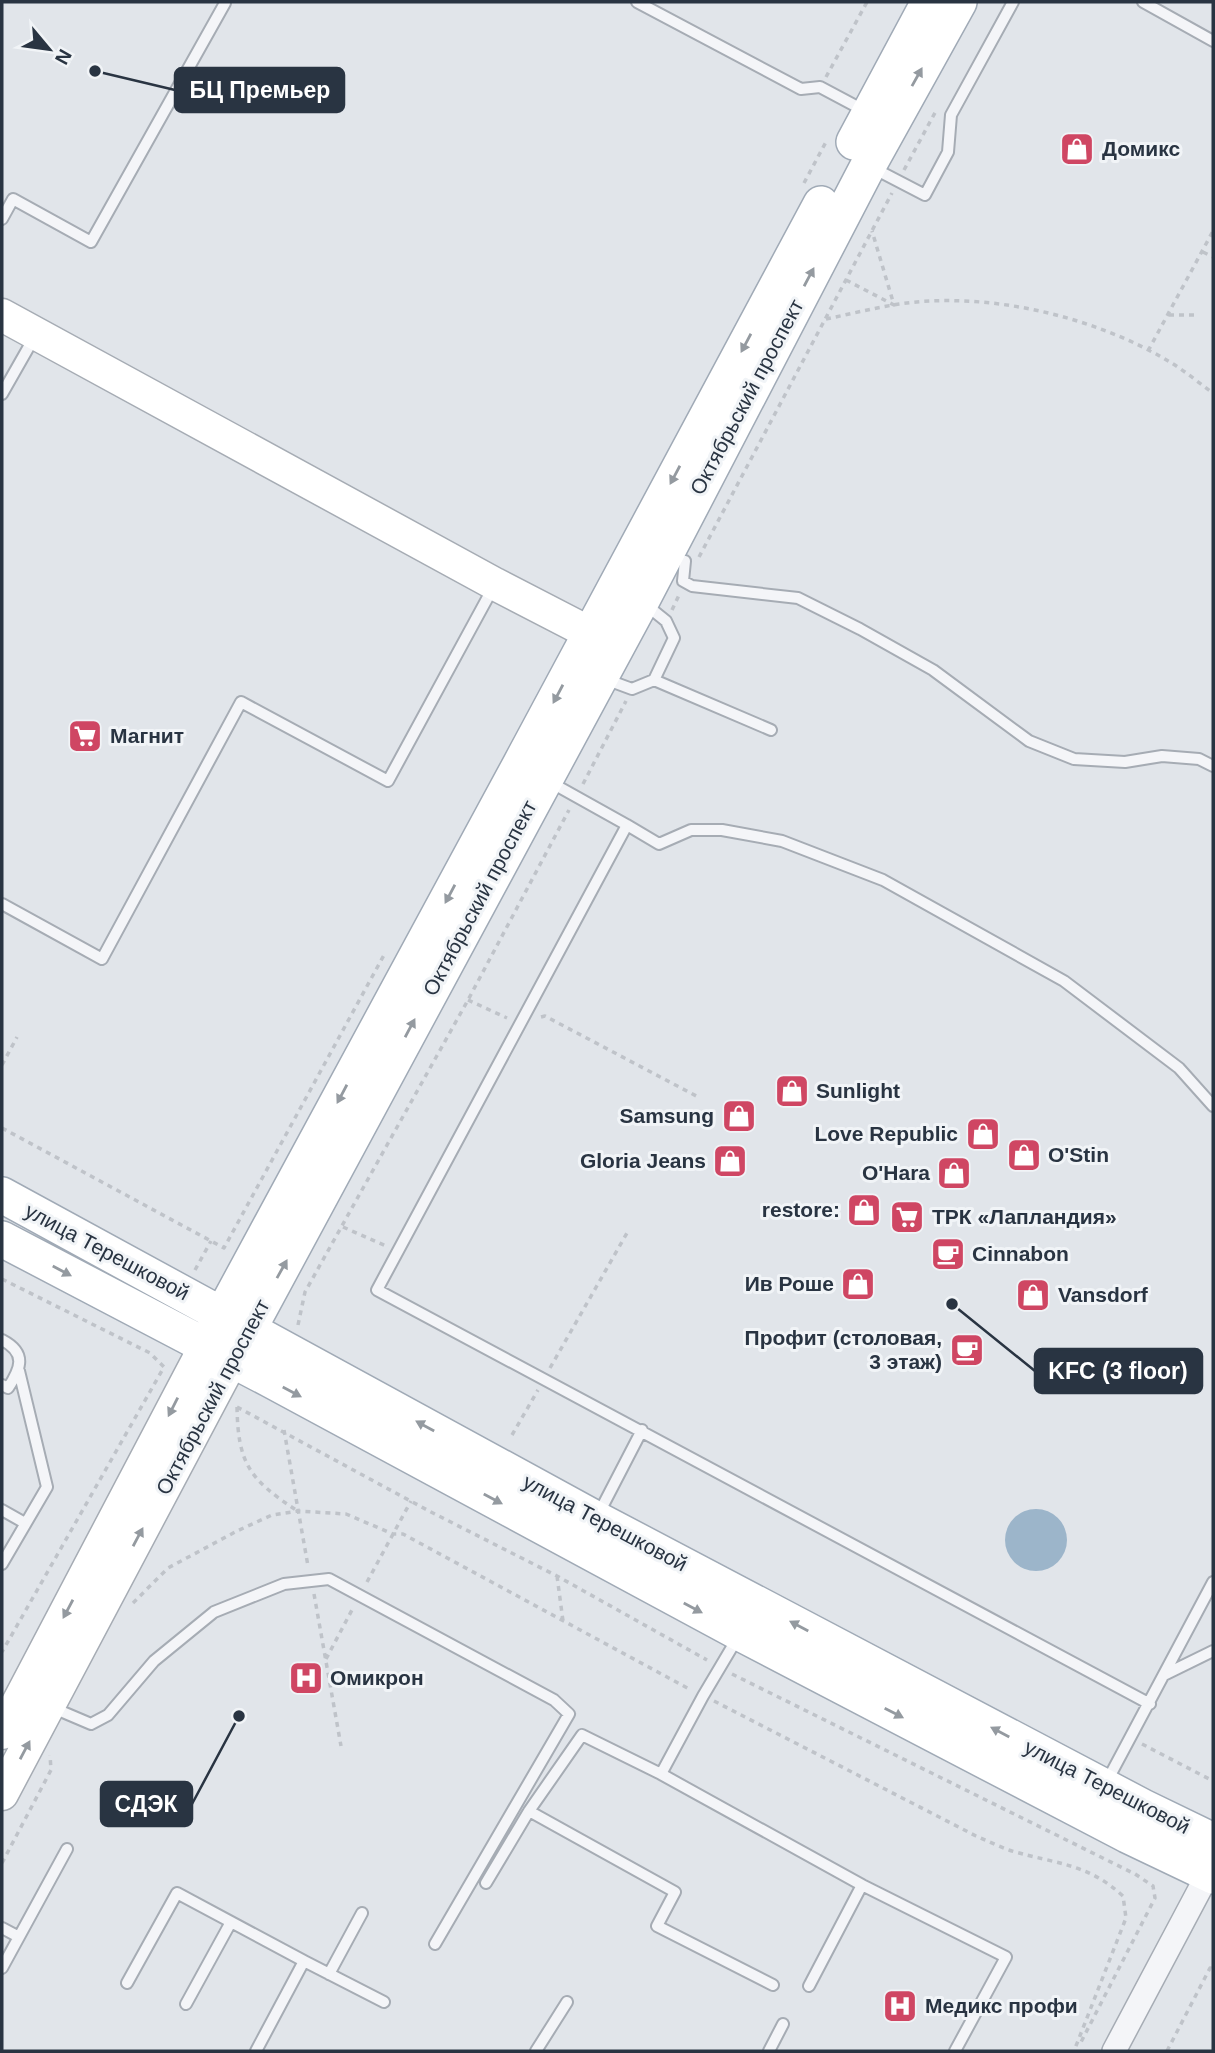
<svg xmlns="http://www.w3.org/2000/svg" width="1215" height="2053" font-family="Helvetica,sans-serif">
<style>
.water{fill:#9cb5ca}
.lines{fill:none;stroke-linecap:round;stroke-linejoin:round}
.lane-casing{stroke:#a6acb4;stroke-width:14}
.street-casing{stroke:#a6acb4;stroke-width:26}
.secondary-casing{stroke:#a6acb4;stroke-width:35}
.primary-casing{stroke:#a0aab6;stroke-width:38}
.path{stroke:#bfc3c9;stroke-width:3.5;stroke-dasharray:5 5;stroke-linecap:butt}
.lane{stroke:#f4f5f8;stroke-width:10}
.street{stroke:#f4f5f8;stroke-width:23}
.secondary{stroke:#fff;stroke-width:32}
.primary{stroke:#fff;stroke-width:35}
.oneway{fill:#949aa0}
.labels{text-anchor:middle;stroke-width:6;stroke-linejoin:round;paint-order:stroke}
.poi-label{font-size:21px;font-weight:bold;fill:#293442;stroke:#f1f4f7;text-anchor:start}
.street-label{font-size:21px;fill:#293442;stroke:#f1f4f7}
.leader{fill:none;stroke:#293442;stroke-width:2.5}
.callout-dot{fill:#293442;stroke:#f1f4f7;stroke-width:2.5}
.callout{fill:#293442;stroke:#293442;stroke-width:2.5}
.callout-label{font-size:23px;text-anchor:middle;font-weight:bold;fill:#fff}
</style>
<rect width="100%" height="100%" fill="#e1e5ea"/>
<path class="water" d="M1005 1540a31 31 0 1 1 62 0a31 31 0 1 1-62 0Z"/>
<g class="lines">
<g class="lane-casing">
<path id="lane" d="M637 2 801 89 820 87 867 112
M1143 2 1213 41
M873 168 925 195 948 152 951 115 1013 2
M2 219 13 199 91 242 225 3
M2 394 35 336
M685 561 683 581 692 586 798 598 860 629 933 670 1029 741 1074 759 1125 762 1162 756 1199 759 1213 766
M605 679 632 689 654 680 674 638 666 621 645 604
M654 680 771 730
M550 782 627 825
M2 904 102 959 241 702 388 781 494 586
M2 1340C27 1353 21 1368 8 1388L2 1385
M2 1510 25 1523
M598 1515 642 1430
M2 1564 47 1487 19 1371
M738 1637 703 1696 661 1774 862 1885 809 1986
M1164 1675 1213 1651
M1150 1704 377 1290 627 825 659 844 691 830H722L782 841 883 880 1064 981 1179 1068 1213 1106
M51 1707 91 1724 108 1715 154 1661 214 1612 284 1584 329 1579 554 1700 569 1714 435 1944
M1106 1783 1213 1582
M529 1811 675 1892 657 1926 773 1985
M486 1883 529 1811 582 1735 661 1774
M862 1885 1006 1957 955 2051
M2 1928 19 1937
M2 1968 67 1849
M329 1974 362 1913
M127 1983 177 1893 304 1961
M186 2004 231 1922
M256 2051 304 1961 384 2002
M536 2051 567 2002
M769 2051 783 2024"/>
</g>
<g class="street-casing">
<path id="street" d="M1114 2051 1208 1874"/>
</g>
<g class="secondary-casing">
<path id="secondary" d="M2 315 495 584 613 645
M2 1733 205 1347
M2 1794 232 1360"/>
</g>
<g class="primary-casing">
<path id="primary" d="M854 142 929 2
M2 1195 596 1519 1143 1807 1213 1841
M2 1239 271 1380 740 1633 1127 1835 1213 1876
M205 1347 520 765 821 204
M232 1360 642 600 868 166 959 2"/>
</g>
<path class="path" d="M826 77 867 2
M904 170 937 109
M804 183 827 140
M1203 252 1213 257
M846 280 894 305 872 231
M1169 315H1198
M826 319C850 314 874 308 899 304 987 291 1094 316 1170 362 1185 371 1199 383 1213 393
M1148 351 1213 231
M699 557 892 193
M672 610 679 595
M583 784 626 701
M468 1000 507 1018
M541 1017 545 1016 700 1098
M2 1065 17 1037
M2 1128 224 1248 384 955
M343 1227 386 1246
M195 1270 211 1241
M2 1279 150 1353 164 1367 2 1652
M298 1325 305 1292 468 1000 569 810
M550 1368 627 1233
M237 1407 429 1511 557 1576 707 1660
M237 1407C238 1463 249 1479 296 1510
M284 1430 308 1566
M512 1435 538 1390
M557 1576 563 1621
M367 1582 411 1501
M314 1594 341 1746
M133 1603 168 1568 237 1531 272 1515 298 1511 346 1514 393 1534H403L691 1690
M326 1659 353 1608
M732 1674 1135 1874 1153 1886 1155 1898 1079 2046
M714 1701 976 1836C988 1841 1000 1847 1012 1851 1056 1864 1087 1863 1123 1896L1126 1918 1074 2051
M1142 1744 1213 1781
M2 1863 51 1770 50 1755
M1167 2051 1210 1968 1213 1969"/>
<use href="#lane" class="lane"/>
<use href="#street" class="street"/>
<use href="#secondary" class="secondary"/>
<use href="#primary" class="primary"/>
</g>
<defs><path id="oneway-solid" d="M-6-.8H1V-3.2L6.5 0L1 3.2V.8H-6Z" transform="scale(1.75)"/></defs>
<g class="oneway">
<use href="#oneway-solid" transform="translate(917 77) rotate(-61)"/>
<use href="#oneway-solid" transform="translate(809 277) rotate(-62)"/>
<use href="#oneway-solid" transform="translate(746 343) rotate(118)"/>
<use href="#oneway-solid" transform="translate(675 475) rotate(118)"/>
<use href="#oneway-solid" transform="translate(558 694) rotate(118)"/>
<use href="#oneway-solid" transform="translate(450 894) rotate(118)"/>
<use href="#oneway-solid" transform="translate(410 1028) rotate(-62)"/>
<use href="#oneway-solid" transform="translate(342 1094) rotate(118)"/>
<use href="#oneway-solid" transform="translate(282 1269) rotate(-61)"/>
<use href="#oneway-solid" transform="translate(62 1271) rotate(28)"/>
<use href="#oneway-solid" transform="translate(292 1392) rotate(28)"/>
<use href="#oneway-solid" transform="translate(173 1407) rotate(117)"/>
<use href="#oneway-solid" transform="translate(425 1426) rotate(-151)"/>
<use href="#oneway-solid" transform="translate(493 1499) rotate(28)"/>
<use href="#oneway-solid" transform="translate(138 1537) rotate(-62)"/>
<use href="#oneway-solid" transform="translate(693 1608) rotate(28)"/>
<use href="#oneway-solid" transform="translate(68 1609) rotate(118)"/>
<use href="#oneway-solid" transform="translate(799 1626) rotate(-152)"/>
<use href="#oneway-solid" transform="translate(894 1713) rotate(27)"/>
<use href="#oneway-solid" transform="translate(1000 1732) rotate(-152)"/>
<use href="#oneway-solid" transform="translate(25 1750) rotate(-62)"/>
</g>
<defs>
<g id="shop-square" transform="scale(1.75)"><rect x="-9" y="-9" width="18" height="18" rx="4" fill="#cf4663" stroke="#f1f4f7"/><path d="M-5-2.5h2.3a2.7 3.5 0 0 1 5.4 0H5L5.5 6h-11ZM-1.5-2.5h3a1.5 2.3 0 0 0-3 0Z" fill="#fff"/></g>
<g id="supermarket-square" transform="scale(1.75)"><rect x="-9" y="-9" width="18" height="18" rx="4" fill="#cf4663" stroke="#f1f4f7"/><path d="M-6-5.5h2.5l.6 2H6L4.5 2H-2.5L-4.4-4H-6ZM-1.5 3.2a1.3 1.3 0 1 0 .1 0ZM3 3.2a1.3 1.3 0 1 0 .1 0Z" fill="#fff"/></g>
<g id="cafe-square" transform="scale(1.75)"><rect x="-9" y="-9" width="18" height="18" rx="4" fill="#cf4663" stroke="#f1f4f7"/><path d="M-5.5-4.5H6V0H3Q3 3.5 0 3.5H-2.5Q-5.5 3.5-5.5 0ZM3-3.2v2h1.7v-2ZM-6 4.5H4V6H-6Z" fill="#fff"/></g>
<g id="hospital-square" transform="scale(1.75)"><rect x="-9" y="-9" width="18" height="18" rx="4" fill="#cf4663" stroke="#f1f4f7"/><path d="M-5-5h3v3.5h4V-5h3V5h-3V1.5h-4V5h-3Z" fill="#fff"/></g>
</defs>
<g fill-rule="evenodd">
<use href="#shop-square" x="1077" y="149"/>
<use href="#supermarket-square" x="85" y="736"/>
<use href="#shop-square" x="792" y="1091"/>
<use href="#shop-square" x="739" y="1116"/>
<use href="#shop-square" x="983" y="1134"/>
<use href="#shop-square" x="1024" y="1155"/>
<use href="#shop-square" x="730" y="1161"/>
<use href="#shop-square" x="954" y="1173"/>
<use href="#shop-square" x="864" y="1210"/>
<use href="#supermarket-square" x="907" y="1217"/>
<use href="#cafe-square" x="948" y="1254"/>
<use href="#shop-square" x="858" y="1284"/>
<use href="#shop-square" x="1033" y="1295"/>
<use href="#cafe-square" x="967" y="1350"/>
<use href="#hospital-square" x="306" y="1678"/>
<use href="#hospital-square" x="900" y="2006"/>
</g>
<g class="labels">
<g class="poi-label">
<text x="1102" y="156">Домикс</text>
<text x="110" y="743">Магнит</text>
<text x="816" y="1098">Sunlight</text>
<text x="714" y="1123" text-anchor="end">Samsung</text>
<text x="958" y="1141" text-anchor="end">Love Republic</text>
<text x="1048" y="1162">O'Stin</text>
<text x="706" y="1168" text-anchor="end">Gloria Jeans</text>
<text x="930" y="1180" text-anchor="end">O'Hara</text>
<text x="840" y="1217" text-anchor="end">restore:</text>
<text x="932" y="1224">ТРК «Лапландия»</text>
<text x="972" y="1261">Cinnabon</text>
<text x="834" y="1291" text-anchor="end">Ив Роше</text>
<text x="1058" y="1302">Vansdorf</text>
<text x="942" y="1345" text-anchor="end">Профит (столовая,<tspan x="942" dy="24">3 этаж)</tspan></text>
<text x="330" y="1685">Омикрон</text>
<text x="925" y="2013">Медикс профи</text>
</g>
<g class="street-label">
<text transform="translate(747 397) rotate(-62)" y="7">Октябрьский проспект</text>
<text transform="translate(480 898) rotate(-62)" y="7">Октябрьский проспект</text>
<text transform="translate(107 1252) rotate(28)" y="7">улица Терешковой</text>
<text transform="translate(213 1397) rotate(-62)" y="7">Октябрьский проспект</text>
<text transform="translate(605 1523) rotate(28)" y="7">улица Терешковой</text>
<text transform="translate(1107 1787) rotate(27)" y="7">улица Терешковой</text>
</g>
</g>
<path class="leader" d="M95 71L175 90M952 1304L1035 1371M239 1716L192 1804"/>
<g class="callout-dot">
<circle cx="95" cy="71" r="7"/>
<circle cx="952" cy="1304" r="7"/>
<circle cx="239" cy="1716" r="7"/>
</g>
<g class="callout">
<rect x="175" y="68" width="169" height="44" rx="7"/>
<rect x="1035" y="1349" width="167" height="44" rx="7"/>
<rect x="101" y="1782" width="91" height="44" rx="7"/>
</g>
<g class="callout-label">
<text x="260" y="98">БЦ Премьер</text>
<text x="1118" y="1379">KFC (3 floor)</text>
<text x="146" y="1812">СДЭК</text>
</g>
<rect width="1215" height="2053" fill="none" stroke="#293442" stroke-width="7"/>
<g transform="translate(49 49) rotate(119)" stroke="#f1f4f7" stroke-width="5" paint-order="stroke">
<path d="M0-5L12 26L0 18L-12 26Z" fill="#293442"/>
<text y="-10" font-size="19" font-weight="bold" text-anchor="middle" fill="#293442">N</text>
</g>
</svg>
